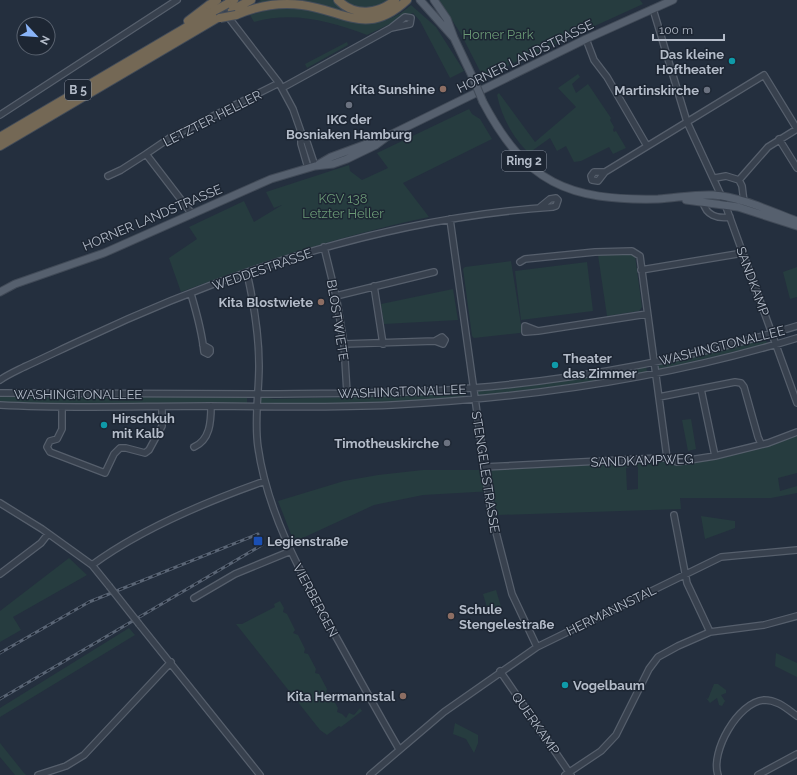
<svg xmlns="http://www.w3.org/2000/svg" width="797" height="775" font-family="Raleway,sans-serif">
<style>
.green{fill:#263c3f}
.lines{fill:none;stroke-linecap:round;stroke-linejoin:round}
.minor-casing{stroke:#565f6c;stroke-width:8}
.major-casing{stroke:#414a57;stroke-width:9}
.highway-casing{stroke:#434c59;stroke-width:10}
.minor{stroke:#38414e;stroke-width:5.5}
.major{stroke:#56606e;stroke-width:7}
.highway{stroke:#746855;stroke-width:8}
.rail-casing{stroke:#5a6575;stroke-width:3}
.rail{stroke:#1d2633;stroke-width:1.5;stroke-dasharray:4.5;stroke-linecap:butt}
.minor-bridge-casing{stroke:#565f6c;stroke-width:8;stroke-linecap:butt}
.major-bridge-casing{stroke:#414a57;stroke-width:9;stroke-linecap:butt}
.highway-bridge-casing{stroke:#434c59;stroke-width:10;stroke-linecap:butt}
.minor-bridge{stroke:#38414e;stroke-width:5.5}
.major-bridge{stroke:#56606e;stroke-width:7}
.highway-bridge{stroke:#746855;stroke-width:8}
.culture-dot{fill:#0f9aa8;stroke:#1d2633;stroke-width:1.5}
.education-dot{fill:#8d6e63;stroke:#1d2633;stroke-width:1.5}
.worship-dot{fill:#6b7280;stroke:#1d2633;stroke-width:1.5}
.transit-dot{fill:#1a4fb4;stroke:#1d2633;stroke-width:1.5}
.labels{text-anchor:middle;stroke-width:3;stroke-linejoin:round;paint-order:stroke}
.shield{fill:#1d2633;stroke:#878f9c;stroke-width:1}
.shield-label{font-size:12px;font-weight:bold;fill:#b4bcc9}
.park-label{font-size:13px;fill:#6b9a76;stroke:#1d2633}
.poi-label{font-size:13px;font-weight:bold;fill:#b4bcc9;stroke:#1d2633;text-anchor:end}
.street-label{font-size:13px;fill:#b4bcc9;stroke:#1d2633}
</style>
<rect width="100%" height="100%" fill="#242f3e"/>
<path class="green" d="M261 0H335L351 12 350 15 321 6 256 4Z
M343 0H391L376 7 356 9Z
M439 0H640L643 4 483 77 461 34Z
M411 5 436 27 464 71 450 78 420 21 413 13 367 35C329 21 294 11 254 22L250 15C268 10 283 7 301 9 343 13 373 39 411 5Z
M347 42 348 45 307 68 305 64Z
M578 74 580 77 572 84 576 93 588 84 611 118 610 120 614 127 613 130 614 132 616 131 626 148 613 154 609 147 581 161 574 162 566 146 557 151 550 138 529 153C513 139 501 115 497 95L499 93 535 142 576 107 558 88Z
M469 109 472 114 480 119 492 139 403 183 429 217C344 235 262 261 181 292L169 258 197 239 189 227 244 201 254 222 282 205 274 208 266 192 349 165 350 171 362 180 388 168 377 153Z
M633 254 635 256 642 307 639 311 607 316 598 255Z
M511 261 522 331 520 333 474 338 472 336 463 269 465 267Z
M587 262 593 311 521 320 515 271Z
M797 267V297L790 299 783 272Z
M453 289 458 320 384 324 381 304Z
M765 337 767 344 660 369 658 367 659 363Z
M646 365 647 372 612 379 479 396 477 394 479 390Z
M464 391 465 398 374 403H261L260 400 262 397 274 399 351 397Z
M0 395 247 397V404L0 403Z
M691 419 696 449 688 451 682 420Z
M797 435V473L778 478 780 491 797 486V493L771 498H680L681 509 497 515 493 491 423 495 374 505 294 542 278 501 344 481 378 475 423 470H490L629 461 630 467 626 468 627 490 638 489V467H633L632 461 661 459 671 465 696 461Z
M701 516 735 521V528L705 539Z
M69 558 87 575 13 617 21 630 0 642V611Z
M496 590 502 610 489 614 483 594Z
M280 601 284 608 283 612 287 614 295 630 293 633 298 635 305 649 304 653 308 654 316 669 315 673 319 674 327 689 326 692 330 694 338 708 337 712 342 714 346 718 349 713 354 715 360 708 362 711 341 727 339 726 327 735 320 730 236 624H242L275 607 274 604Z
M129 628 135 635 0 717V708Z
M776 653 797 663V677L775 666Z
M714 684H718L726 690V693L721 695 725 701 722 706 719 705 717 698 710 703 706 698 708 699Z
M455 723 478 735V743L474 753 466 739 453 734Z
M0 743 24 773 26 775H15L0 757Z"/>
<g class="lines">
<g class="minor-casing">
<path id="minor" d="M219 5 279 83 293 109 301 132 307 142 315 166
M653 9 687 122 725 204 797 403
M586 39 594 60 607 77 647 146
M282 88 391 28 410 24 411 18 405 17 391 28
M0 115 177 0
M301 132V144L308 168
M779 139 797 168
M146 154 171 137 279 83
M605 172 598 181 592 180 591 176 594 172H605L764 75 797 129
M108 176 121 170 146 154 192 214
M715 178 726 176 739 180 742 186 744 202
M739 180 768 147 797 129
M703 202C706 215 717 219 730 217
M450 219 491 513 512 594 537 647
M324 247 336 296 344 344 347 393
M520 262 525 259 595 252 632 251 640 256 667 458
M641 270 743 253
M247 273C254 304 259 334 259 366 259 393 254 420 258 447 267 511 299 570 330 626 353 667 375 708 399 749
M374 286 383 344
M191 294C197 314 202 332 204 352L208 354 210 352V349L203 345
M336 296 434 272
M538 331 525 332V326L538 331 647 314
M344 344 435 341 443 344 445 340 442 337 435 341
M0 380C7 375 16 371 24 367 44 358 64 348 84 339 230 270 391 218 553 207L556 206 558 200 556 198 550 199 539 208
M701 389 715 456
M0 393C93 394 186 394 279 394 343 393 408 394 472 388 582 379 692 358 797 326
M659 397 735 382 741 383 744 387 758 437 761 444
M0 405C70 409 140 406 210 406 270 407 331 408 392 405 528 398 667 378 797 338
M62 408V429L57 439 50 441 47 447 50 452 105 473 114 454 120 448H126L145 453 149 450 162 426V407
M194 447C210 440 211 422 211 406
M484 467 659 458H667L677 462 715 456 768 443 797 432
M0 503 42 529 92 565 109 586
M674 515 687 583 710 632
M92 565C141 529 208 501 265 481
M0 574 41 543 48 534
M194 598 235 574 291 551
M139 624 260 775
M500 671 571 775
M38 775 66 766 84 755 171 662
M370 775 444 712 537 647 721 557 797 550
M565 775 601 751 616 735 649 669 658 657 678 646 710 632 764 625 797 616
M718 775C710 752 738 702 764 700 778 700 787 709 797 716
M758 775 797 754"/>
</g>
<g class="major-casing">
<path id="major" d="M420 0 453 37
M434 0 447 19 454 38 473 78
M483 102C526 183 568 201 658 199 676 198 695 194 713 195 741 197 770 211 797 221
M319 164 331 157 388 136 586 39 673 0
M686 200 738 207 797 226
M0 292 15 284 104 253 271 179 315 166 333 164 347 159 376 145 388 136"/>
</g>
<g class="highway-casing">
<path id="highway" d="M338 0C354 17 379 14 395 0
M227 4 234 0
M232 10 251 0
M236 15C257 6 278 2 302 5 346 11 367 37 407 0
M188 21 209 5
M0 137 214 11
M0 146 219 17"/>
</g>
<use href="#minor" class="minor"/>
<use href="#major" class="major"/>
<use href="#highway" class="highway"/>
<g class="rail-casing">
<path id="rail" d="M0 653 89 602 258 534
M0 699 262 545"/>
</g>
<use href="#rail" class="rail"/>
<g class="minor-bridge-casing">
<path id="minor-bridge" d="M109 586 139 624"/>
</g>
<g class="major-bridge-casing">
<path id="major-bridge" d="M473 78 483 102"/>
</g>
<g class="highway-bridge-casing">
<path id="highway-bridge" d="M209 5 217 0
M214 11 227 4
M220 18 236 15"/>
</g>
<use href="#minor-bridge" class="minor-bridge"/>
<use href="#major-bridge" class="major-bridge"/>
<use href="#highway-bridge" class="highway-bridge"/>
</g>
<g class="culture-dot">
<circle cx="732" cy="61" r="4"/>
<circle cx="555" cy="365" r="4"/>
<circle cx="104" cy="425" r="4"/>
<circle cx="565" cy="685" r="4"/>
</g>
<g class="education-dot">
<circle cx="443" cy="89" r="4"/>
<circle cx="321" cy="302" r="4"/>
<circle cx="451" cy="616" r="4"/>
<circle cx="403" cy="696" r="4"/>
</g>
<g class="worship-dot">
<circle cx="707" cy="90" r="4"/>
<circle cx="349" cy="105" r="4"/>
<circle cx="447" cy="443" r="4"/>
</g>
<rect class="transit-dot" x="253" y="536" width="10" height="10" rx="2"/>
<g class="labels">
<g class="shield">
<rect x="65" y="80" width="26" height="20" rx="3"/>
<rect x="502" y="151" width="44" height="20" rx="3"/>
</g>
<g class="shield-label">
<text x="78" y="94">B 5</text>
<text x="524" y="165">Ring 2</text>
</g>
<g class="park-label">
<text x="498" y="39">Horner Park</text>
<text x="343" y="203">KGV 138<tspan x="343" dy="15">Letzter Heller</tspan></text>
</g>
<g class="poi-label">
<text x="724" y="59">Das kleine<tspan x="724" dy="15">Hoftheater</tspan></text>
<text x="435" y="94">Kita Sunshine</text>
<text x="699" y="95">Martinskirche</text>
<text x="349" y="124" text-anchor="middle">IKC der<tspan x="349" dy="15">Bosniaken Hamburg</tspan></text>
<text x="313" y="307">Kita Blostwiete</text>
<text x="563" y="363" text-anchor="start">Theater<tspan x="563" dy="15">das Zimmer</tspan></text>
<text x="112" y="423" text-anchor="start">Hirschkuh<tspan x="112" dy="15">mit Kalb</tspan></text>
<text x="439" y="448">Timotheuskirche</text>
<text x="267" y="546" text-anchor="start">Legienstraße</text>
<text x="459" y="614" text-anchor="start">Schule<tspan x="459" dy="15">Stengelestraße</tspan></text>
<text x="573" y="690" text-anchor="start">Vogelbaum</text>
<text x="395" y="701">Kita Hermannstal</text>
</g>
<g class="street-label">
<text transform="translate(525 56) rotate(-26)" y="5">HORNER LANDSTRASSE</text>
<text transform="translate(212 118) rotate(-27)" y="5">LETZTER HELLER</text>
<text transform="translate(152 217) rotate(-23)" y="5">HORNER LANDSTRASSE</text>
<text transform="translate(262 269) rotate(-19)" y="5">WEDDESTRASSE</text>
<text transform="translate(753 281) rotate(70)" y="5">SANDKAMP</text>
<text transform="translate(338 320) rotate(81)" y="5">BLOSTWIETE</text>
<text transform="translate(722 345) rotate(-14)" y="5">WASHINGTONALLEE</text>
<text transform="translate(402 391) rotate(-2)" y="5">WASHINGTONALLEE</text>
<text x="78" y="399">WASHINGTONALLEE</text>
<text transform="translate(642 460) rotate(-2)" y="5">SANDKAMPWEG</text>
<text transform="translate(486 472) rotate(81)" y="5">STENGELESTRASSE</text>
<text transform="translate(316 600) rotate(62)" y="5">VIERBERGEN</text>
<text transform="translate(611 610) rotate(-26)" y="5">HERMANNSTAL</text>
<text transform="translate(536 723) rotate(55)" y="5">QUERKAMP</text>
</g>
</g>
<g transform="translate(36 36) rotate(116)"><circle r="19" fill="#1d2633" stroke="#59626f"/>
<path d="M0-3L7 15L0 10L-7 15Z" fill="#8ab4f8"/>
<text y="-6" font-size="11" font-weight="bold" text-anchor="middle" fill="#b4bcc9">N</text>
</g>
<path d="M653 34v6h71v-6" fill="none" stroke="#b4bcc9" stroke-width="2"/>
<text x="659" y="34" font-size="12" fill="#b4bcc9" stroke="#1d2633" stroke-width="3" paint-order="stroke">100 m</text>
</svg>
